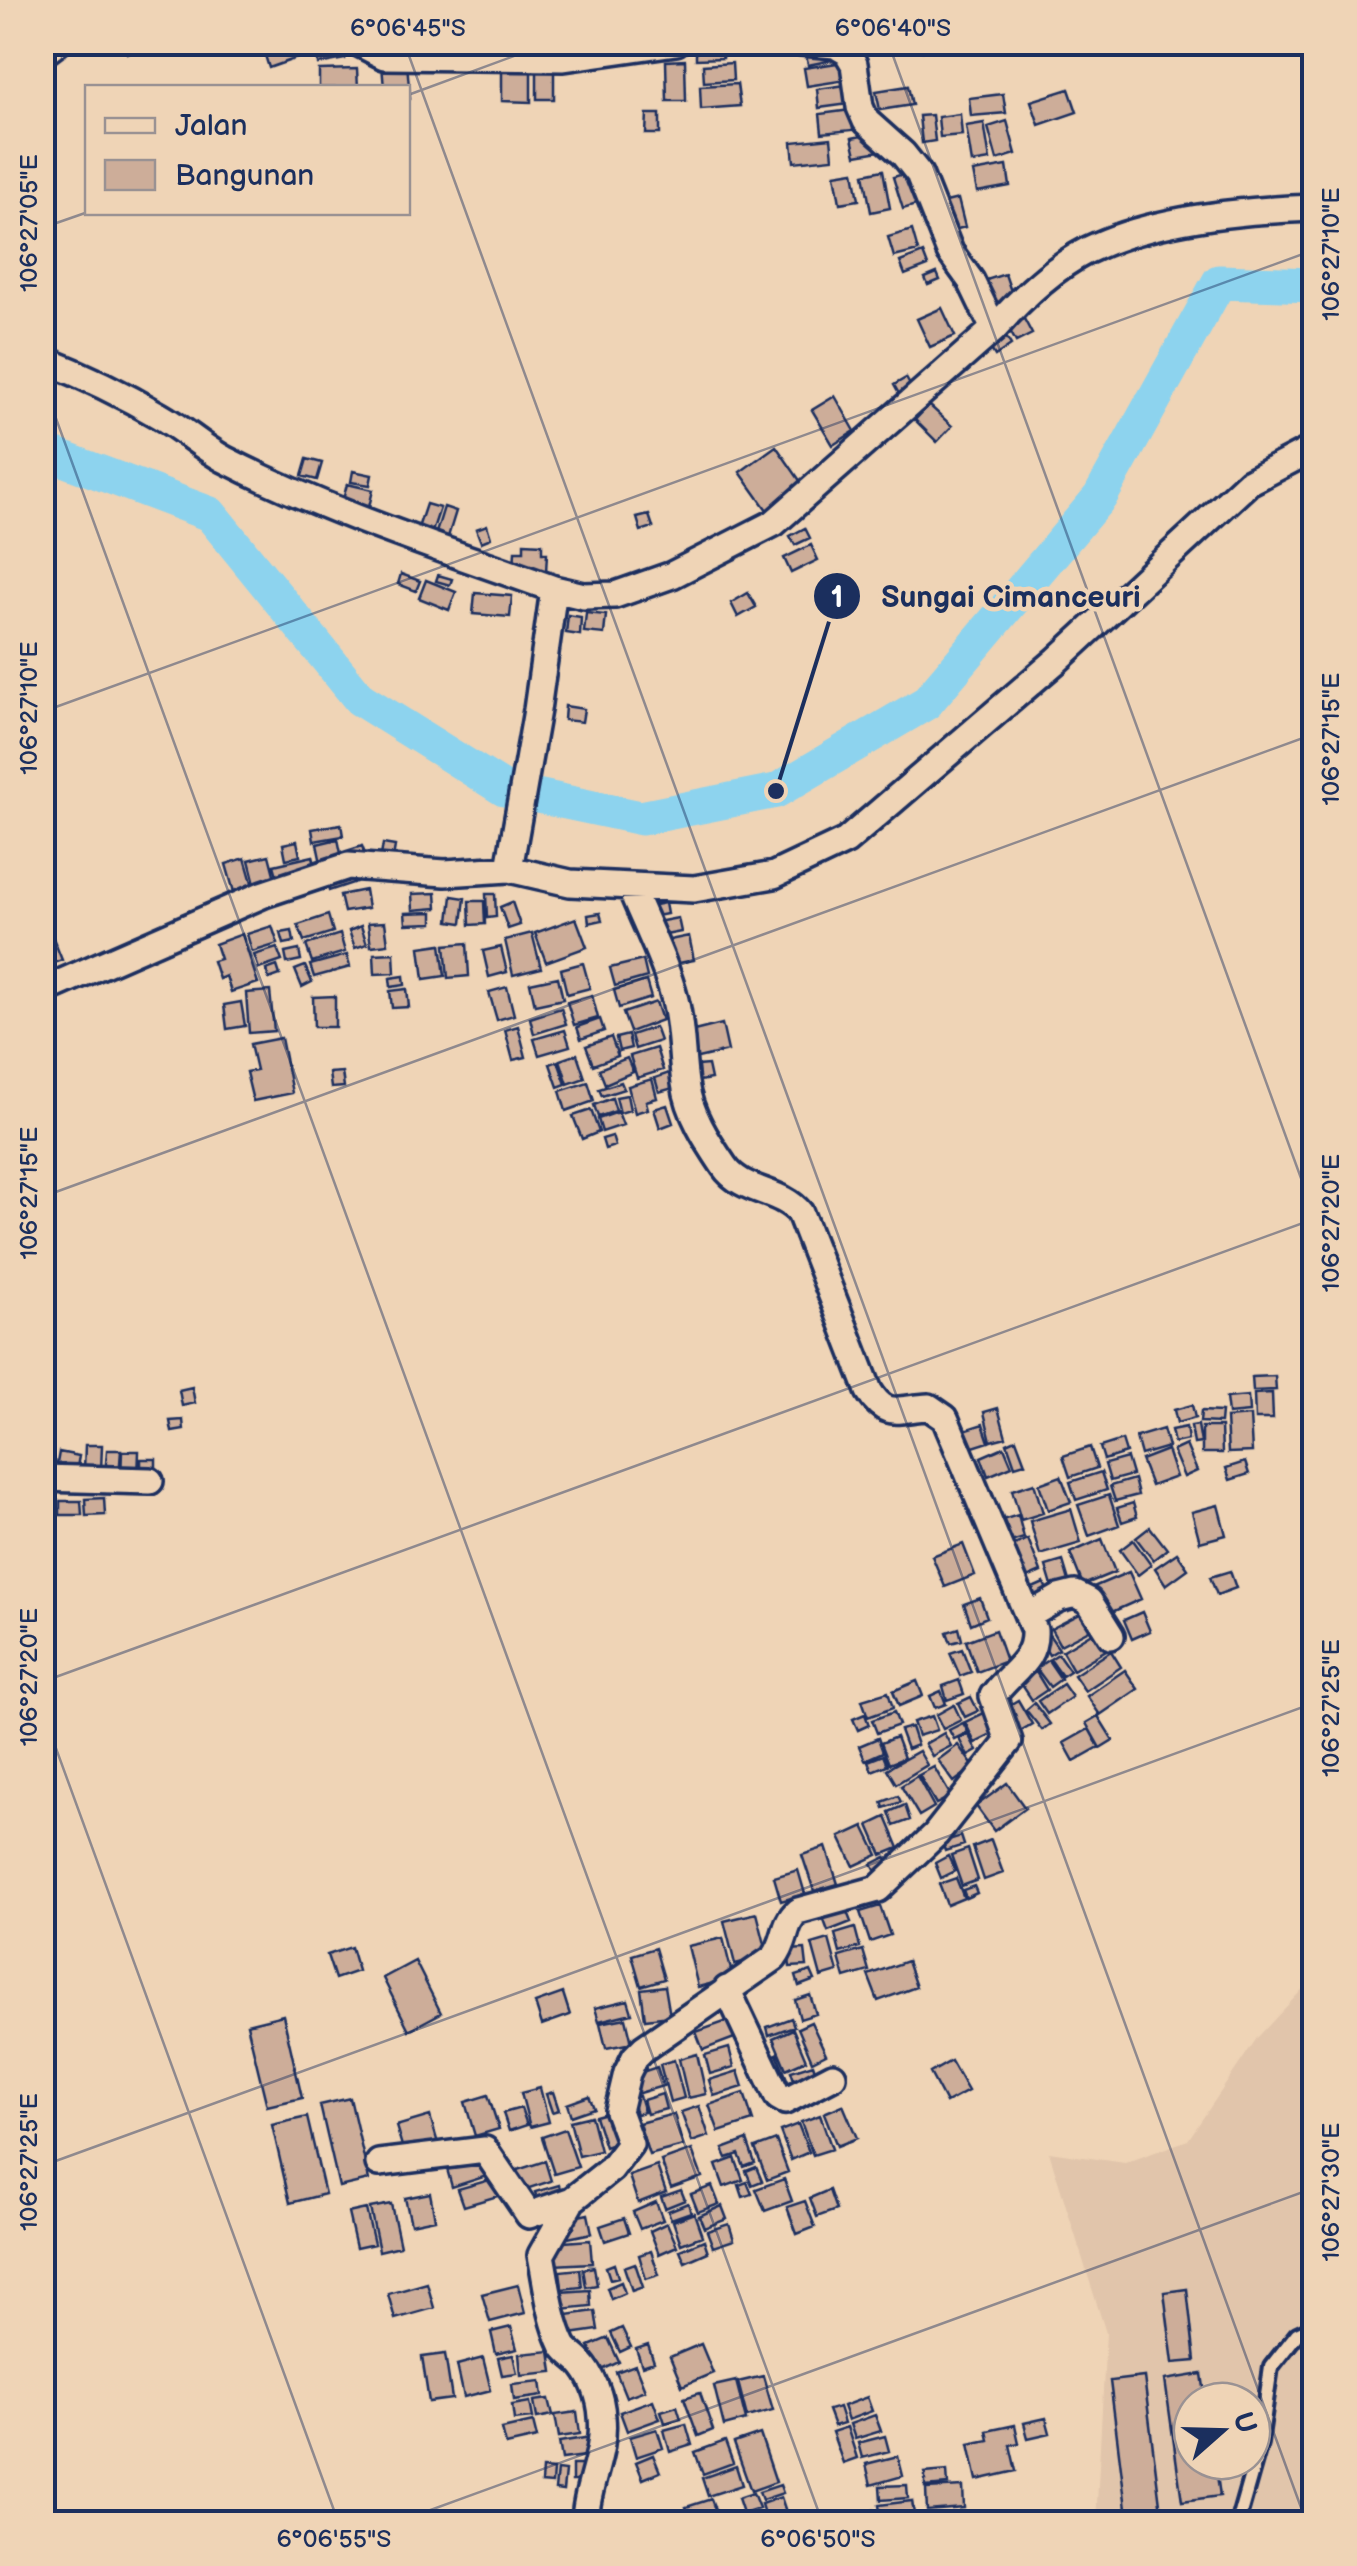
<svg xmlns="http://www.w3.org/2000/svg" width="1357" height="2566" font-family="'Balsamiq Sans',sans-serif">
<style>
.built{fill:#e1c5ab;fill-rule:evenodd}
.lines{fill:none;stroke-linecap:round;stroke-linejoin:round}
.river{stroke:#8dd3ee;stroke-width:35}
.building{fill:#cdad99;stroke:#1b2f5e;stroke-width:2.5}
.lane-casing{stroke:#1b2f5e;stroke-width:20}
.street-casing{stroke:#1b2f5e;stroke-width:32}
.lane{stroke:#efd4b6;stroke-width:12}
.street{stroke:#efd4b6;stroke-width:25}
.ticks{fill:none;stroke:#1b2f5e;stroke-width:2.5;stroke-opacity:0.45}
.leader{fill:none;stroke:#1b2f5e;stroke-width:4}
.callout-dot{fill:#1b2f5e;stroke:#efd4b6;stroke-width:4}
.mark-label{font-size:30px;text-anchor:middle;font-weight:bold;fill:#fff}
.callout-label{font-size:30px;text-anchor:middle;font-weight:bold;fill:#1b2f5e;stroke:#efd4b6;stroke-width:9;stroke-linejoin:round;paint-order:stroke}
.neatline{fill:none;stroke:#1b2f5e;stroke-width:4}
.ticks-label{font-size:25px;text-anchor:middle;fill:#1b2f5e}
</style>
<rect width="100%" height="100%" fill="#efd4b6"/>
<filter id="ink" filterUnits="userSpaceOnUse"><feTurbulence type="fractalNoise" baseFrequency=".01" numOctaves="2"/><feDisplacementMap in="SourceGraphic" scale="20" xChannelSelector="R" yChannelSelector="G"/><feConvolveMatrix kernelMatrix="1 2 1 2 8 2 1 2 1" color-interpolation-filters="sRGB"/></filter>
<g filter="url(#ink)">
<path class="built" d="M1314 1977V2523L1312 2518 1096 2523 1106 2333 1049 2152 1125 2163 1188 2140 1257 2038ZM1192 2401H1252V2461H1192Z"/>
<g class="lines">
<path class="river" d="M42 451 210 514 360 699 504 789 641 818 776 791 926 703 1100 497 1219 282 1314 285"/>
</g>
<path class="building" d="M123 42H149L150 45 127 53Z
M283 42H299L303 56 269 68 263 49Z
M313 42H341L345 59 318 64Z
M696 42H722L723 58 696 59Z
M923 42H955L956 48 923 51Z
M835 45 837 59 808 65 805 50Z
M685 60 686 101H667L666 61Z
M844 62 846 80 807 86 804 68Z
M407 63 410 99 408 100V88H384L382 65Z
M732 63 733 80 704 82 703 65Z
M357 69 358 88H319V70Z
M502 69H531V102L502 101Z
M537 69H554V99H537Z
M737 84 740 106 701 109 700 86Z
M846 85 849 104 819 108 817 89Z
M908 86 912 105 880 110 876 91Z
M1069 89 1077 112 1039 125 1031 101Z
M1003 94 1006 113 971 116 969 98Z
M851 110 853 130 822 133 820 114Z
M647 114H660V134H646Z
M960 114 962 135 940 137 938 117Z
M932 115 935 141 922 143 919 116Z
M1007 121 1016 154 997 160 988 127Z
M984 123 990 160 972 163 966 126Z
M876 133 880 151 856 155 852 138Z
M831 138 833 158 794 162 792 142Z
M1007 166 1010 186 977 192 973 172Z
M883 170 890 208 871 212 864 174Z
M854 171 859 200 840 203 835 174Z
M914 171 923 203 903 209 893 177Z
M958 199 965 227 946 232 938 204Z
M912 230 918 251 894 257 888 237Z
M923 253 928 266 905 275 900 262Z
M937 273 940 280 928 285 925 278Z
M1005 274 1014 300 992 308 983 281Z
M942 308 955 336 930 347 917 319Z
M1022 315 1032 334 1016 342 1006 323Z
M1003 332 1011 345 995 356 987 343Z
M906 378 915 394 903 401 894 385Z
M835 396 855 431 833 445 812 410Z
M929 405 952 426 937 442 915 420Z
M776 446 803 485 767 510 740 472Z
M307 459 322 463 317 480 302 476Z
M353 471 372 475 370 485 351 482Z
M347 484 373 490 369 507 343 500Z
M426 504 440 508 431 535 417 531Z
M444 507 456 511 448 537 436 533Z
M649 515 653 527 641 531 637 518Z
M487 525 491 538 481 542 476 529Z
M805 528 810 538 795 545 790 536Z
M524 543 542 544V553H547L546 572 514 570 515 551H524Z
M811 545 818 560 791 573 784 558Z
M401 574 420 581 416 591 398 584Z
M438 575 452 579 450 585 436 581Z
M426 580 456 592 449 610 419 598Z
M475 593 512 596 510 617 473 614Z
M748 593 756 607 738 617 731 603Z
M586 613 606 615 604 634 584 632Z
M568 615 581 617 580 635 566 633Z
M565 706 584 709 582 722 564 720Z
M341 824 343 836 314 841 312 829Z
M338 839 343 863 322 868 317 844Z
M297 841 300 856 286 859 283 844Z
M383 844 395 846 393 858 381 856Z
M362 846 366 857 349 862 346 851Z
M269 855 277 886 257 891 249 860Z
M313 856 317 873 279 882 274 865Z
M245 858 255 893 236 899 226 864Z
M353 871 356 882 329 891 326 880Z
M365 890 368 908 344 912 340 895Z
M436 893 437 908 413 910 412 894Z
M486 894H495L496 917 487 918Z
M452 896 465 898 462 923 449 921Z
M469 901H484L485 924 470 925Z
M512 902 520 925 508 929 500 907Z
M665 903 667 914 646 918 644 907Z
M433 912V923L406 924 405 913Z
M600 913 602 920 589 923 588 915Z
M328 915 333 932 304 941 298 925Z
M576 918 587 947 546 962 535 933Z
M678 918 681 932 655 937 652 923Z
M385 922 388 944 371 946 368 923Z
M272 926 278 944 252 952 247 934Z
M361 926 367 944 355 948 349 931Z
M292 931 294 942 284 944 281 933Z
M51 933 62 960 42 967V936Z
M532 933 541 968 513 975 505 940Z
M242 934 258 983 231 992 226 976 219 979 213 961 220 959 215 944Z
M340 934 345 952 312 962 306 945Z
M689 936 694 960 664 966 660 942Z
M467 943 469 976 448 978 445 945Z
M441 944 445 976 424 979 420 947Z
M501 947 507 972 489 977 483 951Z
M277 948 282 961 259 969 254 955Z
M299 950 301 960 287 963 285 953Z
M394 953 395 973 375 974 374 954Z
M347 955 350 967 314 977 310 965Z
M643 960 647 977 615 986 610 968Z
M583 963 590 988 567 994 561 969Z
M277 966 280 975 269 979 266 970Z
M305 966 312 982 302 987 295 970Z
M404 976 405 985 391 987 390 978Z
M558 977 563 999 535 1005 530 983Z
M646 981 651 998 619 1008 614 990Z
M507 987 514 1015 497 1020 489 992Z
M407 989 409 1007 392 1008 390 991Z
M270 991 274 1031 249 1033 246 993Z
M592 995 598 1018 574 1025 567 1002Z
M335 996V1027H314L313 997Z
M241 1002 245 1026 227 1029 224 1005Z
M656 1002 662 1020 630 1032 623 1013Z
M561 1008 566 1024 534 1034 530 1018Z
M600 1019 604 1031 581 1039 577 1027Z
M722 1024 728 1051 689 1060 682 1034Z
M518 1026 526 1057 513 1060 505 1030Z
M655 1027 660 1041 635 1049 631 1035Z
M565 1030 570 1046 539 1055 534 1039Z
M628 1035 631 1048 619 1051 616 1038Z
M611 1037 618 1056 593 1065 586 1046Z
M281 1038 292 1093 253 1101 246 1072 256 1070 250 1044Z
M656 1048 663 1070 637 1078 630 1056Z
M577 1054 585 1078 568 1084 560 1060Z
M627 1058 633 1072 605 1084 599 1069Z
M558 1061 566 1084 558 1087 550 1064Z
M708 1065 711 1079 699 1081 697 1066Z
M342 1072 344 1087 331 1088 329 1073Z
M672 1072 677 1087 659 1092 655 1078Z
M652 1079 657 1098 646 1101 648 1109 635 1113 628 1086Z
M588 1082 594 1101 566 1111 560 1091Z
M621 1082 624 1089 602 1096 599 1089Z
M627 1095 630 1110 620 1113 616 1097Z
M612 1098 616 1111 598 1117 594 1105Z
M667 1105 673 1123 660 1128 654 1109Z
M591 1110 599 1132 582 1139 573 1116Z
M618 1112 623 1125 602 1132 598 1119Z
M612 1136 615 1146 605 1149 602 1139Z
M1275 1376 1276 1390 1253 1391 1252 1377Z
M192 1387 195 1403 182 1406 179 1390Z
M1272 1393 1273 1419H1255L1254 1394Z
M1248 1396 1249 1412 1228 1414 1226 1398Z
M1192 1405 1195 1418 1177 1423 1174 1410Z
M998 1408 1006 1437 991 1441 984 1412Z
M1201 1411 1221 1412 1220 1423 1200 1422Z
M1250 1416 1252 1452 1228 1453 1226 1418Z
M183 1420 184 1430 172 1432 170 1421Z
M983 1424 989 1442 964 1450 958 1432Z
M1198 1425 1201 1443 1194 1444 1191 1426Z
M1186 1427 1188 1440 1174 1443 1171 1430Z
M1202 1427H1221L1222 1453H1202Z
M1163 1429 1168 1447 1141 1455 1136 1437Z
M1016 1439 1025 1463 1015 1466 1007 1443Z
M1122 1440 1126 1453 1104 1460 1100 1447Z
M48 1443 51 1477H42V1444Z
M85 1445H102L101 1471 84 1470Z
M1186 1445 1197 1471 1184 1477 1173 1451Z
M1004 1447 1012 1466 988 1476 981 1457Z
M1090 1447 1097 1468 1070 1477 1063 1456Z
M107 1450H121L119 1477 105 1476Z
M1167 1450 1176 1477 1151 1486 1141 1460Z
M122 1451H139L138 1479H121Z
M59 1452 79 1456 75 1478 55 1475Z
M1127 1458 1132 1475 1110 1481 1105 1464Z
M141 1459H156V1479H141Z
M1245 1462 1249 1474 1230 1480 1226 1468Z
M1101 1472 1107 1490 1076 1500 1070 1482Z
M1061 1476 1071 1502 1048 1510 1039 1484Z
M1134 1479 1138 1495 1115 1501 1110 1486Z
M1034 1483 1043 1513 1021 1520 1012 1490Z
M1109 1495 1119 1525 1089 1536 1078 1505Z
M104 1498 105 1515 86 1516 85 1499Z
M60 1501H81L82 1515H60Z
M42 1503H54L55 1519 42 1520Z
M1133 1503 1137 1517 1122 1522 1117 1508Z
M1218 1505 1226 1535 1200 1542 1192 1512Z
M1071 1509 1081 1543 1040 1555 1030 1521Z
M1018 1515 1024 1538 1008 1543 1002 1520Z
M1150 1527 1167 1549 1153 1560 1136 1538Z
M1028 1539 1041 1572 1018 1582 1005 1549Z
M1102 1539 1115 1572 1083 1585 1070 1553Z
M1133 1540 1151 1565 1138 1575 1120 1550Z
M963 1544 975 1575 945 1587 932 1556Z
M1177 1553 1188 1569 1166 1585 1155 1568Z
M1063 1561 1069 1581 1052 1586 1046 1566Z
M1230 1571 1236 1588 1217 1595 1210 1577Z
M1129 1572 1141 1599 1103 1616 1091 1588Z
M1044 1583 1051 1599 1033 1607 1026 1591Z
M980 1598 987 1617 971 1624 964 1604Z
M1142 1612 1150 1631 1132 1639 1124 1620Z
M1082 1613 1091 1629 1060 1645 1051 1629Z
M959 1628 962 1640 951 1643 947 1632Z
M995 1630 1006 1661 977 1672 966 1641Z
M1095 1631 1106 1650 1073 1670 1062 1651Z
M1050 1636 1059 1649 1049 1655 1041 1641Z
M962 1649 971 1672 960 1676 950 1653Z
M1111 1651 1121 1667 1085 1691 1074 1675Z
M1058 1654 1070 1671 1062 1676 1050 1659Z
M1048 1660 1061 1679 1050 1687 1036 1668Z
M1125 1670 1138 1689 1100 1715 1087 1696Z
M1036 1672 1047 1690 1032 1700 1020 1682Z
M959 1680 964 1694 947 1700 943 1686Z
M917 1681 923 1696 899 1706 893 1691Z
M1063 1684 1072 1697 1047 1714 1038 1701Z
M941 1691 946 1704 935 1708 930 1696Z
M888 1692 893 1708 868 1717 862 1700Z
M971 1697 978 1711 965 1717 958 1703Z
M1018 1700 1032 1724 1015 1734 1001 1710Z
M1034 1703 1050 1724 1042 1730 1026 1710Z
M954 1705 961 1720 943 1729 936 1715Z
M894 1712 899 1725 877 1733 872 1720Z
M986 1712 995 1733 975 1743 965 1722Z
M865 1714 869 1725 858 1730 853 1719Z
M932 1716 937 1730 918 1736 913 1722Z
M1098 1716 1113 1740 1100 1748 1086 1723Z
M963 1723 968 1732 954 1739 949 1730Z
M911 1727 917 1745 907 1749 900 1730Z
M1089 1729 1099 1747 1074 1761 1064 1743Z
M944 1733 951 1746 932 1756 925 1744Z
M968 1734 977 1751 968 1756 959 1739Z
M896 1737 904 1758 889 1764 881 1743Z
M878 1738 883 1752 865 1760 859 1746Z
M958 1745 974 1767 954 1782 938 1760Z
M919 1751 927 1765 896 1784 887 1769Z
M883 1755 887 1765 872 1771 868 1761Z
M934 1767 951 1796 936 1804 919 1775Z
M917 1776 934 1807 919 1816 901 1786Z
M1007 1783 1025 1808 994 1831 976 1806Z
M898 1796 901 1802 884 1808 882 1802Z
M905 1805 910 1820 894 1826 889 1812Z
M886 1817 899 1848 882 1855 869 1825Z
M864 1826 878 1855 854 1866 840 1837Z
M961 1836 964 1845 945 1851 942 1842Z
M991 1840 1003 1873 984 1880 973 1847Z
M826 1847 838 1884 814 1891 802 1855Z
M968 1849 978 1880 962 1886 951 1855Z
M948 1856 955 1871 941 1878 935 1863Z
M886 1857 892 1870 878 1876 872 1864Z
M798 1870 805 1894 781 1901 774 1877Z
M956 1878 964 1898 947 1905 939 1884Z
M974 1886 977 1893 966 1898 963 1890Z
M880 1906 890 1935 870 1942 860 1912Z
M845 1907 851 1922 828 1931 822 1915Z
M757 1913 768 1956 735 1964 724 1921Z
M855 1928 860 1947 840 1953 835 1934Z
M723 1938 733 1978 698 1987 688 1946Z
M829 1939 838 1972 821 1977 812 1944Z
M351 1947 358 1971 335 1979 327 1955Z
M655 1948 664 1979 641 1986 632 1955Z
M805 1949 807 1966 790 1967 788 1950Z
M863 1950 869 1971 845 1978 839 1957Z
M415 1961 441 2013 409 2030 383 1978Z
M907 1961 916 1987 878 2001 868 1975Z
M811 1971 815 1980 799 1986 796 1976Z
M665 1986 670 2016 645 2019 641 1989Z
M563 1993 570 2015 542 2025 535 2003Z
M810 1995 816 2014 800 2019 795 2000Z
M628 2000 632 2013 599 2021 595 2008Z
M283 2015 302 2098 267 2106 247 2024Z
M626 2018 632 2043 606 2048 600 2023Z
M791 2018 794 2026 769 2035 767 2027Z
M730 2020 737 2037 703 2050 696 2032Z
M811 2022 826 2054 812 2061 798 2028Z
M793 2029 806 2060 786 2069 773 2038Z
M729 2048 734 2067 710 2074 705 2055Z
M697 2054 706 2094 688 2098 679 2059Z
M777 2054 789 2084 778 2088 766 2058Z
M674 2060 684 2098 670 2102 660 2064Z
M951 2061 968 2091 946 2103 930 2073Z
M813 2064 817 2076 795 2083 791 2071Z
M657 2067 663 2086 636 2094 630 2076Z
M738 2071 743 2087 714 2096 709 2080Z
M540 2088 549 2122 530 2127 521 2093Z
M553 2092 559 2110 552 2112 546 2094Z
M744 2093 753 2121 719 2132 709 2105Z
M662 2094 666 2109 647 2114 643 2100Z
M488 2095 499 2129 475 2136 465 2102Z
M589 2096 594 2108 571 2116 567 2104Z
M639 2096 644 2112 636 2114 631 2098Z
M350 2098 369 2180 339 2187 320 2105Z
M843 2105 857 2138 837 2146 824 2113Z
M699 2106 709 2136 692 2142 681 2112Z
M521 2108 527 2125 509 2131 503 2113Z
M613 2111 622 2141 605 2147 595 2116Z
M674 2114 683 2146 649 2155 639 2123Z
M820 2115 832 2149 813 2155 801 2122Z
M430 2116 439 2147 405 2156 396 2126Z
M591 2116 600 2151 579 2156 570 2121Z
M307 2117 325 2194 290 2203 272 2125Z
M798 2124 809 2152 791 2160 780 2131Z
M565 2129 578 2167 554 2174 542 2137Z
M747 2140 755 2163 744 2167 739 2154 727 2158 723 2149Z
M776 2140 788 2172 767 2180 755 2148Z
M692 2150 702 2177 671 2188 661 2161Z
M735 2158 743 2180 724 2187 716 2165Z
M482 2159 487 2176 452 2187 447 2169Z
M545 2161 551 2181 520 2191 514 2171Z
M657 2166 666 2192 638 2203 629 2176Z
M756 2167 762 2181 752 2185 746 2171Z
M493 2179 498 2196 464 2206 458 2189Z
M784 2179 792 2201 765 2211 756 2189Z
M747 2182 752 2194 743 2197 739 2185Z
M559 2185 563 2198 539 2205 535 2192Z
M712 2186 719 2204 698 2212 691 2194Z
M681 2190 685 2200 665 2208 661 2197Z
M829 2190 836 2210 817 2217 810 2198Z
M430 2193 435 2219 411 2224 405 2198Z
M805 2201 815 2227 797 2234 787 2207Z
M656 2202 663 2220 640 2229 633 2212Z
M688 2203 691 2212 671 2219 668 2211Z
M391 2204 400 2246 379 2251 370 2208Z
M722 2206 727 2219 704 2228 699 2216Z
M366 2209 374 2244 356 2248 348 2213Z
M694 2213 702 2236 681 2244 673 2221Z
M588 2214 592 2233 568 2238 564 2219Z
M624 2218 629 2233 605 2241 600 2226Z
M667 2223 677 2246 659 2254 650 2231Z
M729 2224 734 2240 713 2247 707 2231Z
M590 2240 592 2263 553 2265 551 2243Z
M704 2240 708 2252 685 2262 680 2250Z
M651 2251 659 2275 646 2279 639 2255Z
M635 2263 643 2287 632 2291 624 2267Z
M614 2264 618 2277 610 2279 606 2267Z
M594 2267 597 2285 586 2287 583 2269Z
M580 2269 582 2287 562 2289 560 2271Z
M621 2282 625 2293 611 2299 607 2288Z
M427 2283 434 2308 395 2319 388 2294Z
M518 2285 525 2313 490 2322 482 2294Z
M1187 2289 1195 2361 1173 2363 1164 2292Z
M590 2290 591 2306 562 2309 560 2292Z
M595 2311 598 2330 570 2334 567 2315Z
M511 2327 517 2349 496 2354 491 2332Z
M622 2328 631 2347 620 2352 611 2333Z
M608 2338 619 2362 600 2371 589 2346Z
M701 2344 713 2373 682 2386 670 2357Z
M648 2345 654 2362 642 2366 636 2349Z
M550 2351 553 2372 521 2375 519 2354Z
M445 2354 452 2399 429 2402 422 2357Z
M513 2355 517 2373 502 2375 498 2358Z
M483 2358 491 2390 464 2397 457 2365Z
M635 2365 645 2390 626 2397 616 2372Z
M1202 2374 1206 2401H1192V2461H1215L1220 2496 1182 2501 1165 2380Z
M763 2376 773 2410 747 2417 738 2382Z
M1144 2377 1161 2512 1127 2516 1110 2381Z
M541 2381 543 2396 514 2400 512 2384Z
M736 2381 746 2420 724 2426 714 2386Z
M700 2393 713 2430 698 2436 684 2398Z
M867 2397 872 2411 848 2420 843 2406Z
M549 2399 553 2415 537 2418 534 2401Z
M653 2400 660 2419 627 2431 620 2412Z
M530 2402 533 2418 514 2420 512 2405Z
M677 2406 681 2419 665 2423 661 2411Z
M839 2407 844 2423 834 2426 828 2410Z
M577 2412 580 2434 559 2437 555 2415Z
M875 2415 881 2431 855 2439 850 2424Z
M1046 2418 1050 2433 1028 2438 1024 2423Z
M533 2422 537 2438 506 2445 502 2429Z
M686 2424 692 2445 670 2452 664 2430Z
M1015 2425 1019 2443 1010 2445 1016 2471 977 2480 969 2444 989 2440 987 2431Z
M847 2427 857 2458 843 2463 832 2432Z
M657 2429 663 2448 636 2457 630 2437Z
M760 2434 776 2482 751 2491 734 2443Z
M885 2436 889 2451 862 2458 858 2443Z
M591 2437 593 2455 562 2459 559 2442Z
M725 2441 733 2463 703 2474 695 2452Z
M653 2455 660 2472 643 2479 636 2462Z
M898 2456 903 2476 871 2485 866 2464Z
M572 2465H589V2481H572Z
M736 2466 742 2485 708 2496 702 2478Z
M542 2469 553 2470 552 2484 541 2483Z
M557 2470 565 2471 563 2491 555 2490Z
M947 2471 948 2485 925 2487V2473Z
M780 2485 783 2493 762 2500 759 2492Z
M907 2485 908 2498 881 2500 880 2486Z
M963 2487 964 2508 927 2511 926 2489Z
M753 2493 759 2508 743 2513 738 2498Z
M781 2497 790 2524H767L761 2504Z
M711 2499 716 2512 690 2520 686 2507Z
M912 2501 914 2514 881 2518 879 2505Z
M874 2510 875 2522 866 2523 865 2511Z
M681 2513 684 2524H663L662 2519Z
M760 2513 762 2524H745L743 2517Z
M738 2515 740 2524H723L722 2520Z
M716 2516 718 2524 691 2523Z
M959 2516V2524H926L925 2518Z
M912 2518 913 2524H884V2520Z"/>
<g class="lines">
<g class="lane-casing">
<path id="lane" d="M1237 2524 1260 2443 1271 2367 1297 2334 1314 2326"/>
</g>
<g class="street-casing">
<path id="street" d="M357 42 384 56 564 58 676 42
M42 54 58 42
M994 329C1021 298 1051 269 1088 250 1152 219 1244 210 1314 208
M42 359C83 375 123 394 160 416 183 429 202 447 224 459 329 513 443 549 554 589
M509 869 537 710 554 589 584 596 615 595 672 575 774 523 994 329 971 281 950 252 919 174 903 154 866 121 860 107 854 64 847 52 835 45 802 42
M42 991 264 894 348 866 445 873 509 869 570 883 694 889 774 875 846 841 1057 660 1249 482 1314 448
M42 1478 150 1481
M1028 1616 1059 1598 1075 1594 1089 1601 1111 1636
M727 1989 778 2097 785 2101 833 2076
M379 2163 485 2150 529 2215 572 2200 541 2255C547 2284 550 2318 563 2345 567 2352 573 2355 579 2361 593 2375 601 2398 602 2417 606 2454 585 2488 585 2524
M572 2200 611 2169 630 2144 618 2111 627 2073 635 2057 644 2048 774 1958C788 1940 782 1925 798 1911L878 1889 936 1834 1009 1741 993 1696C1009 1672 1036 1662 1034 1630L945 1418 929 1407C899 1408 887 1420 869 1391L800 1213C781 1189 742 1193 724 1166 707 1141 689 1113 685 1083 681 1055 682 1027 675 1000 665 961 645 923 630 886"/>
</g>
<use href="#lane" class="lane"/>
<use href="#street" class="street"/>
</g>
</g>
<path class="ticks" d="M404 42 1307 2524M888 42 1314 1214M408 95 552 42M42 228 88 212M42 380 823 2524M42 712 1314 250M42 1197 1314 734M42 1682 1314 1219M42 1710 339 2524M42 2166 1314 1703M392 2524 1314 2188"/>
<path class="leader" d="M776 791L837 596"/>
<g class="callout-dot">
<circle cx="776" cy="791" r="10"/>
<circle cx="837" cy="596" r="25"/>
</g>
<g class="mark-label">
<text x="837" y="607">1</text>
</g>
<g class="callout-label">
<text x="1011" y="607">Sungai Cimanceuri</text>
</g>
<rect width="1357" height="2566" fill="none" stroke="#efd4b6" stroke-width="110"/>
<rect x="85" y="85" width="325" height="130" fill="#efd4b6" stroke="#9a9293" stroke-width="2.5"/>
<rect x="105" y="118" width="50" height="15" fill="#efd4b6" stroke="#9a9293" stroke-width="2.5"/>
<text x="175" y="135" font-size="30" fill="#1b2f5e">Jalan</text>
<rect x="105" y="160" width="50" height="30" fill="#cdad99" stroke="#9a9293" stroke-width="2.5"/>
<text x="175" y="185" font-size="30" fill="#1b2f5e">Bangunan</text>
<g transform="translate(1222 2431) rotate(70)"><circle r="48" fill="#efd4b6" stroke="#9a9293" stroke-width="2.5"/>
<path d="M0-8L18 38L0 25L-18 38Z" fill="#1b2f5e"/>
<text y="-15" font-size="28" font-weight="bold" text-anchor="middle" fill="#1b2f5e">U</text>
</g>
<rect x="55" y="55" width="1247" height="2456" class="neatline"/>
<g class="ticks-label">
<text x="408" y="36">6°06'45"S</text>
<text x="893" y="36">6°06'40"S</text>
<text transform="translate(28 223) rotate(-90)" y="9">106°27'05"E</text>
<text transform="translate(1330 254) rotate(-90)" y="9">106°27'10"E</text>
<text transform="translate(28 708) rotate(-90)" y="9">106°27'10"E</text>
<text transform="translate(1330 739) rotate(-90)" y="9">106°27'15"E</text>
<text transform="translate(28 1193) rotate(-90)" y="9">106°27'15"E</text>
<text transform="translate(1330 1223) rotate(-90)" y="9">106°27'20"E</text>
<text transform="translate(28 1677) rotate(-90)" y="9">106°27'20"E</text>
<text transform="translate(1330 1708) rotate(-90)" y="9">106°27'25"E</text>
<text transform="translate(28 2162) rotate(-90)" y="9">106°27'25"E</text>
<text transform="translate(1330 2192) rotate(-90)" y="9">106°27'30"E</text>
<text x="334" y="2547">6°06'55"S</text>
<text x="818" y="2547">6°06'50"S</text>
</g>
</svg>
